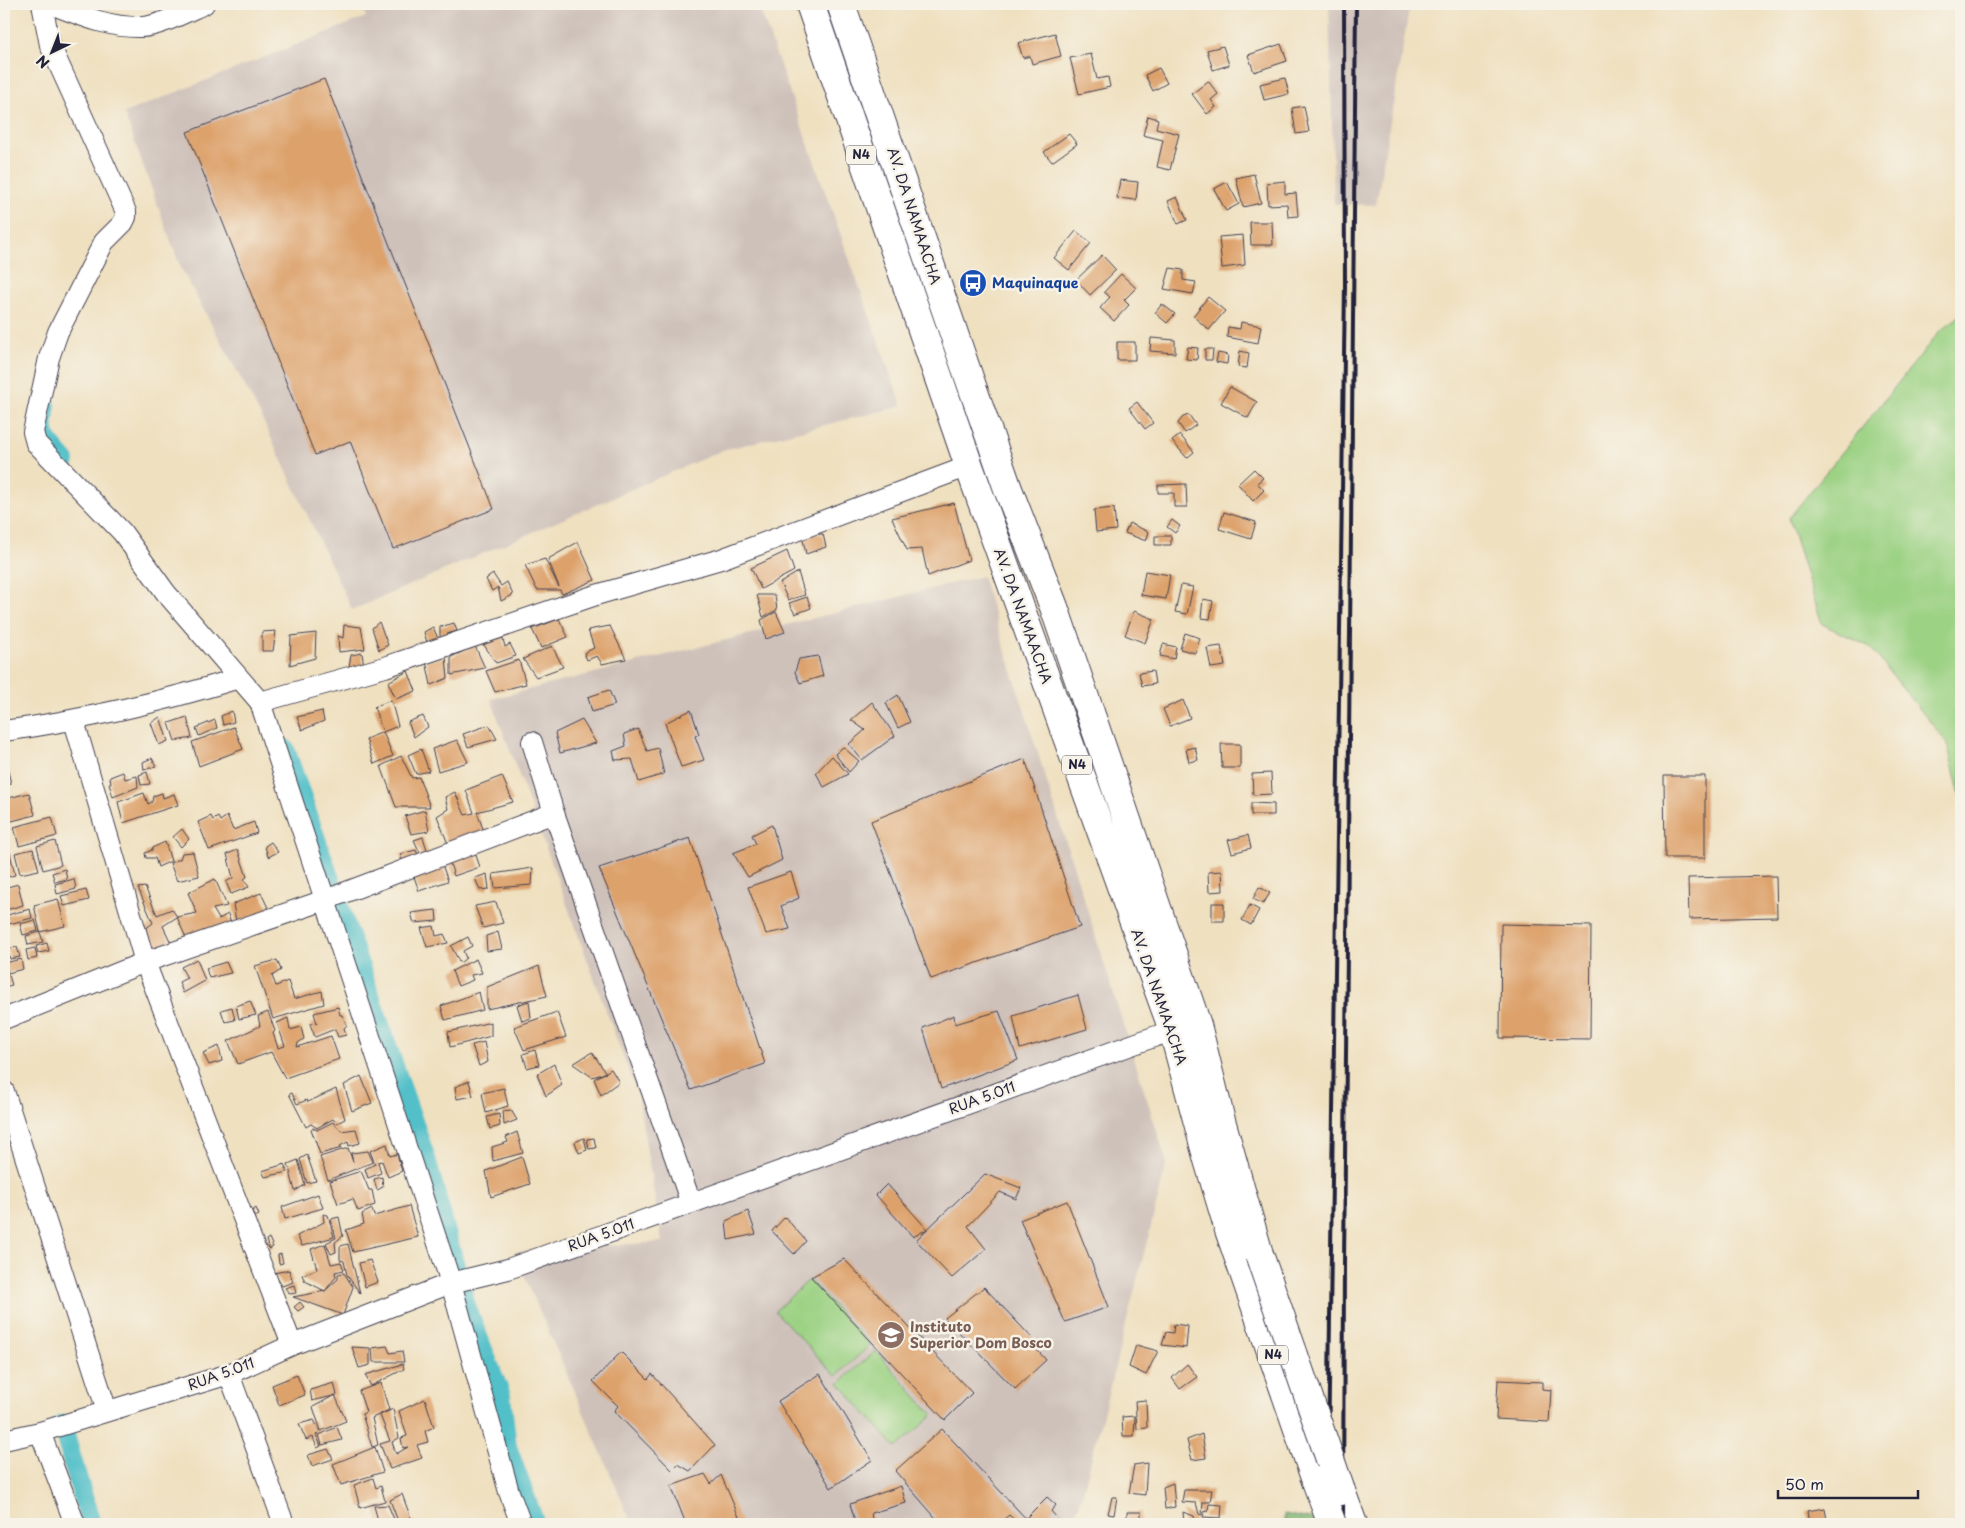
<svg xmlns="http://www.w3.org/2000/svg" width="1965" height="1528" font-family="'Playpen Sans',sans-serif">
<style>
.built{fill:#f1d5bd}
.industrial{fill:#cec1ba}
.green{fill:#9cd284;stroke:#5f7a60}
.forest{fill:#7db472;stroke:#506b56}
.lines{fill:none;stroke-linecap:round;stroke-linejoin:round}
.canal{stroke:#52c0c9;stroke-width:20}
.building{fill:#dda26c}
.minor-casing{stroke:#413e4f;stroke-width:22}
.highway-casing{stroke:#413e4f;stroke-width:30}
.minor{stroke:#fff;stroke-width:20}
.highway{stroke:#fff;stroke-width:28}
.rail{stroke:#22223b;stroke-width:4}
.highway-bridge-casing{stroke:#413e4f;stroke-width:30;stroke-linecap:butt}
.highway-bridge{stroke:#fff;stroke-width:28}
.labels{text-anchor:middle;stroke-width:5;stroke-linejoin:round;paint-order:stroke}
.shield{fill:#f7f3e8;stroke:#62616f;stroke-width:1}
.shield-label{font-size:12px;font-weight:bold;fill:#22223b}
.street-label{font-size:14px;fill:#22223b;stroke:#f7f3e8}
.transit-label{font-size:14px;font-weight:bold;fill:#164399;stroke:#f7f3e8;text-anchor:start}
.education-label{font-size:14px;font-weight:bold;fill:#785e54;stroke:#f7f3e8;text-anchor:start}
</style>
<rect width="100%" height="100%" fill="#f7f3e8"/>
<filter id="ink" filterUnits="userSpaceOnUse"><feTurbulence type="fractalNoise" baseFrequency=".02" numOctaves="2"/><feDisplacementMap in="SourceGraphic" scale="10" xChannelSelector="R" yChannelSelector="G"/><feConvolveMatrix kernelMatrix="1 2 1 2 8 2 1 2 1" color-interpolation-filters="sRGB"/></filter>
<filter id="wash" filterUnits="userSpaceOnUse"><feTurbulence type="fractalNoise" baseFrequency=".0096" numOctaves="4" result="noise"/><feDisplacementMap in="SourceGraphic" scale="20" xChannelSelector="R" yChannelSelector="G"/><feGaussianBlur stdDeviation="1.12" result="paint"/><feColorMatrix in="noise" values="0 0 0 0 0 0 0 0 0 0 0 0 0 0 0 0 0 1.4 0 .05"/><feComposite in="paint" operator="in"/></filter>
<g filter="url(#wash)">
<rect width="100%" height="100%" fill="#efe0c0"/>
<path class="built" d="M4 24 13 52 4 53Z"/>
<path class="industrial" d="M362 4H758L902 406 723 450 352 610 258 410 180 266 124 113 366 17Z
M1329 4H1410L1376 205 1334 204Z
M982 576 1167 1163 1082 1496 1072 1524H632L514 1252 662 1242 638 1097 491 699Z"/>
<path class="green" d="M1961 315V800L1947 743 1870 647 1822 624 1789 518 1941 330Z
M809 1280 870 1345 836 1376 775 1311Z
M876 1351 933 1415 896 1448 839 1383Z"/>
<path class="forest" d="M1284 1514 1327 1522V1524H1284Z"/>
<g class="lines">
<path class="canal" d="M46 406C40 436 45 439 65 461
M285 749 427 1162 466 1306 501 1396 507 1447 535 1524
M62 1425 91 1524"/>
</g>
<g id="blocks">
<path class="building" d="M1055 33 1061 56 1032 64 1030 56 1023 58 1018 43Z
M1281 44 1287 61 1254 72 1248 55Z
M1223 46 1229 65 1213 70 1207 50Z
M1091 54 1097 79 1108 77 1110 87 1079 94 1070 58Z
M1159 68 1167 83 1153 91 1145 75Z
M1285 78 1289 94 1264 100 1260 84Z
M324 79 494 509 393 549 350 441 315 455 187 132Z
M1208 81 1218 94 1211 100 1216 107 1207 114 1192 94Z
M1304 106 1309 132 1296 134 1292 108Z
M1148 116 1158 119 1156 128 1179 134 1170 170 1157 167 1163 140 1143 135Z
M1069 134 1077 144 1052 162 1044 152Z
M1254 174 1261 203 1243 207 1236 178Z
M1120 180 1138 182 1136 200 1117 198Z
M1285 181V194L1296 193 1298 216 1288 217 1287 204 1268 205 1267 183Z
M1227 182 1239 204 1226 211 1214 189Z
M1177 197 1187 220 1178 224 1168 201Z
M1250 222H1272L1273 245H1251Z
M1076 231 1091 243 1069 270 1054 258Z
M1243 235 1245 265 1222 268 1219 237Z
M1102 255 1116 270 1090 295 1076 280Z
M1170 268 1183 270V280L1196 282 1193 294 1164 289Z
M1121 274 1136 288 1124 300 1129 305 1114 321 1100 308 1110 297 1104 292Z
M1208 297 1225 311 1209 330 1193 316Z
M1162 304 1175 314 1167 323 1155 313Z
M1241 322 1261 326 1258 343 1227 337 1228 327 1240 329Z
M1151 338 1175 340V353L1150 351Z
M1117 342H1135V360H1117Z
M1188 347 1198 348 1197 360 1186 359Z
M1205 349H1213L1212 360H1205Z
M1240 351 1249 353 1247 368 1238 367Z
M1218 353 1228 355 1227 364 1216 362Z
M1230 387 1257 402 1248 418 1221 403Z
M1137 402 1153 423 1145 429 1129 408Z
M1189 415 1196 425 1185 433 1178 423 1183 417Z
M1180 435 1194 452 1187 458 1172 441Z
M1254 469 1263 478 1257 483 1264 490 1253 501 1238 484Z
M1186 484 1187 507H1174V493H1158V485Z
M954 503 969 560 928 576 922 549 907 550 892 518Z
M1114 508 1116 530 1096 532 1094 510Z
M1224 512 1256 522 1251 539 1219 529Z
M1172 520 1180 526 1175 533 1167 527Z
M1129 523 1149 532 1146 541 1125 533Z
M823 534 826 547 806 554 802 535Z
M1155 536H1171V545H1155Z
M578 542 595 580 562 594 560 590H537L525 565 545 559 559 587 548 559Z
M787 551 794 571 761 589 751 568Z
M1145 571 1170 575 1166 599 1141 595Z
M798 572 805 595 788 600 780 583Z
M493 574 501 586 507 582 513 595 501 601 498 587 492 591 486 579Z
M1181 585 1193 587 1187 614 1175 612Z
M757 595H775L777 610 763 617Z
M807 597 811 608 795 614 789 603Z
M1203 599 1213 601 1210 619 1201 618Z
M1134 611 1154 619 1145 643 1125 635Z
M776 612 785 632 766 639 761 620Z
M559 619 568 637 541 648 532 629Z
M379 622 388 645 379 650 372 628Z
M454 623 457 631 447 634 450 638 440 643V627Z
M344 625 361 627 365 649 339 652 338 636 343 638Z
M610 626 626 659 602 664 597 656 587 660 584 653 594 648 588 630Z
M433 627 440 643 428 646 424 632Z
M276 631 273 651H262V632Z
M316 633 315 658 290 665 291 636Z
M1185 633 1200 638 1195 653 1180 649Z
M502 635 505 647 510 644 516 656 496 663 482 642Z
M1163 644 1176 647 1174 659 1160 656Z
M475 646 485 668 451 675V657Z
M552 646 563 667 536 677 523 659Z
M1221 646 1225 666 1211 668 1207 648Z
M362 653 364 667 348 672 351 655Z
M818 656 823 676 800 683 795 672 799 659Z
M446 657 448 678 431 685 426 661Z
M519 660 526 684 495 692 486 671Z
M408 671 416 691 396 699 388 682Z
M1153 671 1155 684 1142 686 1139 673Z
M609 690 615 705 592 712 588 697Z
M898 695 910 722 898 728 886 703Z
M391 700 398 726 383 732 374 707Z
M1183 700 1190 718 1170 726 1163 709Z
M872 702 895 736 862 760 849 744 865 730 851 720Z
M691 710 699 734 695 736 704 760 681 767 665 723Z
M232 711 234 722 223 725 221 716Z
M322 711 324 721 302 730 297 717Z
M423 716 428 727 414 737 408 722Z
M160 717 168 741 159 745 151 723Z
M187 717 192 738 175 741 169 723Z
M215 720 217 728 199 736 196 728Z
M582 720 596 743 560 753 555 733Z
M489 725 497 739 468 747 463 734Z
M234 727 243 749 199 766 192 742Z
M638 729 647 751 658 748 664 774 639 782 632 759 615 760 613 751 626 746 624 734Z
M383 732 393 756 374 764 366 739Z
M457 740 468 762 438 771 432 749Z
M1221 744H1240V768H1222Z
M843 747 859 761 849 772 835 754Z
M1195 747 1198 760 1189 762 1186 749Z
M421 749 429 771 416 774 408 755Z
M401 756 412 778 419 777 430 807H396L381 766Z
M832 756 848 774 824 787 816 773Z
M152 758 156 766 144 770 143 762Z
M1025 759 1080 927 931 979 871 821Z
M8 771 11 784 4 786V772Z
M123 772 125 779 137 776 138 787 113 797 109 784H111L110 777Z
M147 772 150 784 141 785 139 775Z
M1271 773 1272 794 1253 795 1252 774Z
M502 776 513 802 477 812 486 837 450 849 437 816 448 809 445 797 455 792 465 815 474 813 466 790Z
M1664 776H1705V858H1665Z
M29 793 35 815 8 822 4 799Z
M144 793 148 804 152 802 153 796 162 793 163 798 174 794 178 805 123 823 118 802Z
M1251 803 1274 804V815H1251Z
M425 810 429 831 411 834 405 816Z
M211 816 213 820 218 817 220 821 227 816 233 830 254 822 257 833 209 850 198 822Z
M52 817 57 836 19 846 14 827Z
M772 825 782 860 748 877 733 853 756 844 752 835Z
M182 829 189 839 181 847 173 837Z
M1248 835 1251 848 1232 853 1228 840Z
M423 837 429 856 423 859 414 840Z
M690 838 765 1064 691 1090 599 868Z
M55 841 61 865 43 870 37 846Z
M165 842 171 861 158 867 155 858H146L145 853 152 850V848Z
M271 842 278 852 268 857 265 846Z
M473 847 480 867 454 876 448 857Z
M33 849 39 870 20 874 15 853Z
M238 850 247 877 244 879 249 887 231 894 226 882 233 878 227 854Z
M416 850 420 860 403 865 400 854Z
M193 852 199 876 177 881 170 863 180 859 182 853Z
M10 853 15 875 4 878V855Z
M440 859 448 881 419 891 412 871Z
M533 868 532 885 495 888 493 874Z
M65 869 67 879 55 882 52 873Z
M1222 871 1223 891 1209 892 1208 872Z
M791 872 799 898 781 906 790 929 766 934 748 887Z
M487 874 489 889 480 890 475 878Z
M1776 876 1777 917 1689 919 1688 878Z
M74 879 76 889 57 894 55 884Z
M215 879 227 906 213 909 219 919 228 914 232 927 186 938 177 917 197 913 188 893Z
M18 884 23 905 6 910 5 905 4 906V888Z
M145 887 157 915 172 909 177 917 163 926 171 943 149 953 141 932 153 923 138 888Z
M1259 887 1270 893 1263 904 1253 899Z
M86 890 89 900 64 906 61 896Z
M261 893 270 912 236 921 233 904Z
M58 899 65 926 40 932 34 905Z
M496 902 503 923 483 928 475 906Z
M1212 903H1224V921H1212Z
M1250 905 1259 910 1251 925 1242 920Z
M30 909 32 918 9 924 7 915Z
M436 910 437 921 414 923 411 913Z
M35 920 38 931 23 935 20 924Z
M1501 924 1591 926 1590 1039 1500 1038Z
M434 926 436 936 444 934 448 943 427 947 421 928Z
M40 932 43 942 28 945 26 936Z
M498 932 502 949 487 951 486 936Z
M468 937 472 946 463 951 466 958 460 963 451 946Z
M47 943 49 951 38 953 36 946Z
M17 947 20 957 10 959 7 949Z
M35 948 37 958 28 960 26 950Z
M21 959 23 969 8 973 5 963Z
M197 959 205 981 183 993 179 982 187 978 181 967Z
M476 959 482 973 471 975 473 980 458 986 452 971Z
M277 960 281 970 272 976 276 986 288 981 294 999 322 991 324 1004 273 1019 255 966Z
M226 962 231 973 209 978 206 968Z
M539 966 547 996 487 1009V987Z
M9 975 12 985 4 987V976Z
M479 992 483 1010 445 1020 441 1006Z
M1078 995 1087 1029 1020 1049 1013 1016Z
M250 1001 256 1015 239 1019 236 1006Z
M529 1001 531 1018 522 1021 517 1005Z
M232 1007 235 1020 225 1022 221 1010Z
M338 1007 340 1015H342L347 1025 344 1028 346 1035 338 1037 335 1029 315 1037 310 1024 317 1023 314 1013Z
M999 1011 1018 1060 941 1089 923 1028 954 1015 955 1024Z
M268 1012 275 1031 273 1033 278 1048 285 1046 277 1023 288 1018 290 1030 301 1027 304 1039 298 1043 297 1047 331 1036 339 1059 285 1078 271 1052 238 1064 228 1041 260 1026 258 1016Z
M557 1012 566 1037 524 1050 514 1027Z
M491 1022V1036L450 1047 448 1032Z
M484 1042 488 1062 479 1066 472 1045Z
M219 1046 222 1061 209 1065 203 1053Z
M535 1050 539 1065 527 1068 523 1054Z
M592 1052 606 1073 592 1077 573 1064Z
M554 1064 562 1085 546 1096 537 1074Z
M611 1069 619 1082 601 1095 594 1079Z
M361 1076 372 1103 352 1111 344 1085Z
M469 1081 473 1096 457 1099 455 1087Z
M504 1088 508 1106 486 1113 482 1093Z
M336 1089 345 1119 337 1123 333 1119 317 1128 311 1124 306 1127 289 1094 292 1093 297 1104 307 1100 308 1102Z
M511 1110 517 1120 504 1125 503 1111Z
M499 1114 500 1126 490 1129 487 1117Z
M333 1122 341 1131 356 1129 360 1143 349 1146 348 1142 340 1146 342 1148 320 1154 311 1129 313 1128 317 1130Z
M517 1132 523 1153 493 1161 492 1147 508 1142 506 1137Z
M584 1138 587 1150 579 1153 575 1142Z
M594 1138 596 1148 589 1149 587 1139Z
M387 1144 390 1156 397 1154 402 1171 388 1177 382 1161 378 1162 381 1173 368 1178 365 1169 375 1164 370 1151Z
M348 1148 353 1162 351 1153 368 1151 373 1162 328 1180 320 1157Z
M307 1155 316 1181 307 1183 300 1159Z
M522 1157 530 1184 491 1197 486 1171Z
M298 1160 305 1185 295 1191 288 1164Z
M285 1164 287 1172 265 1177 262 1171Z
M361 1171 369 1190H372L375 1205 358 1211 353 1199 338 1204 330 1181Z
M985 1174 1021 1188 1016 1199 1000 1192 968 1226 986 1249 952 1278 916 1240Z
M382 1177 383 1187 377 1190 374 1179Z
M887 1184 927 1229 913 1237 876 1195Z
M318 1194 323 1208 285 1219 282 1207Z
M1067 1201 1109 1307 1065 1322 1020 1220Z
M409 1206 418 1237 353 1252 346 1230 364 1224 362 1214 372 1209 374 1216Z
M256 1208 259 1215 254 1217 252 1211Z
M748 1211 756 1234 728 1240 726 1221Z
M323 1214 328 1215 334 1237 302 1246 297 1236 324 1222Z
M339 1217 343 1236 335 1242 336 1252 331 1254 326 1243 336 1238 331 1219Z
M785 1217 806 1241 794 1254 772 1231Z
M269 1238 273 1247 269 1249 266 1240Z
M325 1244 331 1264 341 1262 344 1270 335 1272 336 1277 325 1291 305 1281 302 1275 317 1269 311 1249Z
M348 1244 360 1293 347 1275 344 1261 340 1260V1246Z
M281 1254 283 1263 279 1264 278 1255Z
M844 1259 972 1393 945 1420 811 1277Z
M370 1260 378 1282 365 1287 359 1263Z
M289 1270 293 1282 282 1286 274 1273Z
M344 1273 353 1287 343 1315 293 1297 325 1291 338 1279V1274Z
M294 1285 296 1293 290 1294 285 1288Z
M984 1287 1034 1340 1032 1344 1046 1360 1015 1389 945 1318Z
M300 1302 304 1307 298 1311 294 1307Z
M1174 1324 1188 1326 1186 1348 1162 1345 1166 1332 1173 1333Z
M1136 1345 1158 1351 1146 1375 1129 1367Z
M387 1346 390 1353 402 1351 404 1362H373L372 1348Z
M352 1347 370 1348V1365L359 1368Z
M621 1352 648 1379 652 1374 715 1445 690 1471 678 1464 672 1470 614 1411 618 1406 593 1381Z
M403 1364 404 1369 371 1386 365 1375Z
M1187 1364 1197 1377 1180 1389 1172 1378Z
M820 1374 872 1460 831 1488 778 1401Z
M297 1375 305 1395 279 1405 272 1385Z
M1498 1380 1542 1382V1389L1551 1390 1549 1422 1496 1419Z
M334 1383 337 1395 312 1401 310 1390Z
M381 1383 389 1410 372 1418 378 1445 372 1447 362 1414 366 1412 359 1391Z
M335 1395 346 1421 321 1431 313 1407Z
M425 1399 434 1427 425 1431 428 1442 417 1445 422 1458 390 1469 380 1444 390 1441 380 1415 393 1409 399 1438 392 1442 396 1454 408 1447 403 1448 401 1438 407 1436 399 1411Z
M1146 1400 1147 1428 1137 1429 1135 1401Z
M1135 1416 1134 1436H1123L1122 1417Z
M314 1420 320 1432 316 1435 321 1446 317 1448 313 1437 306 1440 299 1424Z
M337 1427 342 1440 322 1445 319 1435Z
M942 1429 1031 1524H1019L1009 1515 998 1524H941L895 1471Z
M1202 1434 1206 1458 1192 1460 1187 1440Z
M375 1447 383 1472 341 1485 333 1464Z
M328 1449 333 1459 312 1466 308 1455Z
M1147 1463 1145 1495 1129 1493 1134 1465Z
M705 1474 711 1484 721 1475 742 1524H686L671 1486Z
M373 1478 376 1488 381 1486 385 1501 360 1508 354 1485Z
M1173 1483 1175 1507 1165 1509 1163 1487Z
M901 1486 906 1503 871 1513 873 1524H856L850 1504Z
M1184 1490H1212L1210 1502H1203L1202 1515 1199 1514 1196 1503 1182 1502Z
M402 1494 413 1524H399L390 1500Z
M1047 1497 1056 1505 1051 1511 1062 1524H1035L1027 1517Z
M1112 1497H1117L1114 1515 1108 1514Z
M1209 1504 1222 1505 1221 1518 1203 1517 1204 1512 1208 1511Z
M388 1505 396 1524H379L374 1506Z
M1825 1508 1828 1524H1809L1807 1511Z
M1127 1512H1141V1524H1127Z
M1183 1512 1194 1516 1195 1521H1206V1524H1184Z"/>
</g>
</g>
<g filter="url(#ink)">
<use href="#blocks" fill-opacity="0" stroke="#413e4f" stroke-width="1"/>
<g class="lines">
<g class="minor-casing">
<path id="minor" d="M42 4 50 45 126 212V217L123 223 104 242 58 332 49 358 33 432 36 443 122 532 166 593 260 702 451 1283 509 1492 521 1524
M51 4C80 15 109 28 141 27 158 27 188 11 204 4
M260 702 385 667 596 595 721 559 969 466
M74 721 145 962 292 1345
M4 731C83 720 162 702 239 678
M532 742 554 813 691 1203
M4 1019 145 962 325 900 554 813
M4 1091 107 1411
M229 1374 284 1524
M40 1432 75 1524
M4 1440 40 1432 229 1374 292 1345 451 1283 508 1269 1173 1030 1186 1027"/>
</g>
<g class="highway-casing">
<path id="highway" d="M810 4 969 466 1173 1030 1208 1160 1229 1230 1316 1481
M841 4 965 366 1008 489 1054 607 1197 1025 1219 1113 1259 1254
M1341 1491 1353 1524"/>
</g>
<use href="#minor" class="minor"/>
<use href="#highway" class="highway"/>
<path class="rail" d="M1327 1524 1345 286 1344 4
M1343 1524 1344 1264 1356 4"/>
<g class="highway-bridge-casing">
<path id="highway-bridge" d="M1259 1254 1341 1491
M1316 1481 1332 1524"/>
</g>
<use href="#highway-bridge" class="highway-bridge"/>
</g>
</g>
<defs>
<g id="bus-disc" transform="scale(1.4375)"><circle r="9.5" fill="#1a4fb4" stroke="#f7f3e8"/><path d="M-5-6H5V4H4V6H2V4H-2V6H-4V4H-5ZM-3.5-4V0h7V-4ZM-3.5 1.2v1.5H-2V1.2ZM2 1.2v1.5H3.5V1.2Z" fill="#fff"/></g>
<g id="university-disc" transform="scale(1.4375)"><circle r="9.5" fill="#8d6e63" stroke="#f7f3e8"/><path d="M0-5L7-2L0 1L-7-2ZM-4 1L0 2.5L4 1V4Q0 6-4 4Z" fill="#fff"/></g>
</defs>
<g fill-rule="evenodd">
<use href="#bus-disc" x="973" y="283"/>
<use href="#university-disc" x="891" y="1335"/>
</g>
<g class="labels">
<g class="shield">
<rect x="846" y="145.5" width="30" height="19" rx="4"/>
<rect x="1062" y="755.5" width="30" height="19" rx="4"/>
<rect x="1258" y="1345.5" width="30" height="19" rx="4"/>
</g>
<g class="shield-label">
<text x="861" y="159">N4</text>
<text x="1077" y="769">N4</text>
<text x="1273" y="1359">N4</text>
</g>
<g class="street-label">
<text transform="translate(914 216) rotate(72)" y="5">AV. DA NAMAACHA</text>
<text transform="translate(1023 616) rotate(70)" y="5">AV. DA NAMAACHA</text>
<text transform="translate(1159 997) rotate(71)" y="5">AV. DA NAMAACHA</text>
<text transform="translate(982 1098) rotate(-20)" y="5">RUA 5.011</text>
<text transform="translate(601 1235) rotate(-20)" y="5">RUA 5.011</text>
<text transform="translate(221 1374) rotate(-20)" y="5">RUA 5.011</text>
</g>
<g class="transit-label">
<text x="992" y="288">Maquinaque</text>
</g>
<g class="education-label">
<text x="910" y="1332">Instituto<tspan x="910" dy="16">Superior Dom Bosco</tspan></text>
</g>
</g>
<rect width="1965" height="1528" fill="none" stroke="#f7f3e8" stroke-width="20"/>
<g transform="translate(52 52) rotate(223)" stroke="#f7f3e8" stroke-width="4" paint-order="stroke">
<path d="M0-4L9 19L0 12L-9 19Z" fill="#22223b"/>
<text y="-8" font-size="14" font-weight="bold" text-anchor="middle" fill="#22223b">N</text>
</g>
<path d="M1778 1490v8h140v-8" fill="none" stroke="#22223b" stroke-width="2.5"/>
<text x="1785" y="1490" font-size="15" fill="#22223b" stroke="#f7f3e8" stroke-width="4" paint-order="stroke">50 m</text>
</svg>
